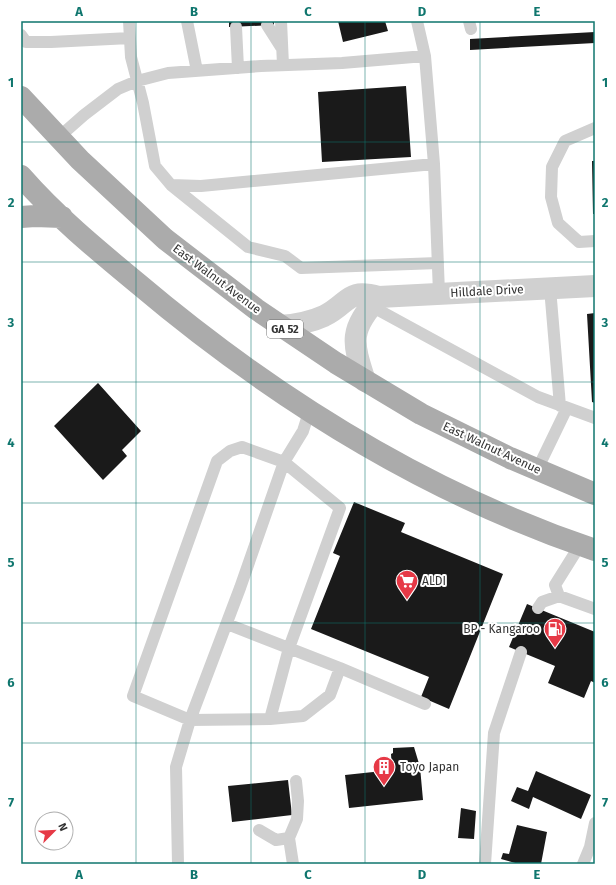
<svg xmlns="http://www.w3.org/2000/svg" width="616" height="885" font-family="'Fira Sans',sans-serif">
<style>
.building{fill:#1a1a1a}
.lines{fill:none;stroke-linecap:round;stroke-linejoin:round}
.service{stroke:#d0d0d0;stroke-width:12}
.minor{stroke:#d0d0d0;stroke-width:22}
.primary{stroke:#ababab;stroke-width:22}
.grid{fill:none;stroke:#0f766e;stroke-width:1;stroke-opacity:0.55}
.labels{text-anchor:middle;stroke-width:4;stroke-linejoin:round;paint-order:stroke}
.shield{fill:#fff;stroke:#707070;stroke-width:1}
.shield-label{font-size:11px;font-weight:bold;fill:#333}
.street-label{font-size:12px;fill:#333;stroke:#fff}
.poi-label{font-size:12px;fill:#333;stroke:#fff;text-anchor:start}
.neatline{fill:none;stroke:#0f766e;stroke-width:1.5}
.grid-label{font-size:13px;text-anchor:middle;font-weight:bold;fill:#0f766e}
</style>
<rect width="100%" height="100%" fill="#fff"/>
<path class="building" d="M229 21H274V25L229 27Z
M338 21H385L388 31 343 42Z
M595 32V43L470 50V39Z
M406 86 411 157 322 162 318 92Z
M592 161H595V214H593Z
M595 313V403L592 402 587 314Z
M98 383 141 431 122 450 127 456 103 480 54 426Z
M354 502 405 523 401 532 503 574 449 709 421 697 429 677 311 629 340 556 333 553Z
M527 604 595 632V683L591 681 584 698 548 683 555 666 509 647Z
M414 747 420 767 423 800 349 808 345 775 392 770 391 754 393 753V748Z
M536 771 591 795 581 819 533 797 529 809 511 801 517 787 528 791Z
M288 780 292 815 232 822 228 786Z
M461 808 476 811 474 839 458 838Z
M517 825 547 832 541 864H519L501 859 503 853 509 854Z"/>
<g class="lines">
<path class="service" d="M129 21 131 57 143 103 155 166 171 185 248 247 285 256 301 268 438 263
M187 21 197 71
M281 21 283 65
M417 21 425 56 434 164 439 293
M469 21 471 29
M267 25 281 47
M236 27 238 68
M21 35 26 42H51L130 38
M595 128 565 141 552 167 551 197 558 223 579 242 595 241
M59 137 84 115 118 89 137 81 168 73 261 66 342 63 425 56
M171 185 201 186 434 164
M550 288 560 406
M371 306 538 397 595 418
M242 447 284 462 340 508 289 648 270 719 190 720 133 696 217 461 230 451Z
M537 470 567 408
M580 545 555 585 559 596 595 609
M538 608 542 602 559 596
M227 624 340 668 330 695 303 716 270 719
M340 668 425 704
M259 830 276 840 289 838
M178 864 176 767 190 720 240 588 284 462 303 431 309 412
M293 864 289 838 297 819 298 801 296 781
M485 864 494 733 521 652
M583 864 590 847 595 823"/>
<path class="minor" d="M279 326C296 325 309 323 324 316 350 303 346 288 379 297L595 286
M365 381C352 341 349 330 379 297"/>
<path class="primary" d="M21 97 80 160 165 239 256 309 336 363 421 414 510 458 595 494
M21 176C55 215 96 249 136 282 272 397 426 493 595 550
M21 217 35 216 62 217"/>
</g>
<path class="grid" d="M136 21V864M251 21V864M365 21V864M480 21V864M21 142H595M21 262H595M21 382H595M21 503H595M21 623H595M21 743H595"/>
<defs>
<g id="supermarket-pin" transform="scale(1.15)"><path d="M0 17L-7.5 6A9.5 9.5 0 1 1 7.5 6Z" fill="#e63946" stroke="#fff"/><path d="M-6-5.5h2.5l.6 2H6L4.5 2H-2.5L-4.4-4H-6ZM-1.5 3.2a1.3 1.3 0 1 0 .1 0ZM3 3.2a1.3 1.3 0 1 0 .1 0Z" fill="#fff"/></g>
<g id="fuel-pin" transform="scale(1.15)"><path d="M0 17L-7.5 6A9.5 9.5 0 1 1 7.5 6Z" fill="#e63946" stroke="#fff"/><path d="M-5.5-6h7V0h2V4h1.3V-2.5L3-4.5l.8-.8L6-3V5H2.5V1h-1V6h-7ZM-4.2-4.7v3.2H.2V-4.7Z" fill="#fff"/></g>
<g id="building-pin" transform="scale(1.15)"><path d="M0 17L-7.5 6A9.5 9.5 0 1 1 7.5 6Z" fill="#e63946" stroke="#fff"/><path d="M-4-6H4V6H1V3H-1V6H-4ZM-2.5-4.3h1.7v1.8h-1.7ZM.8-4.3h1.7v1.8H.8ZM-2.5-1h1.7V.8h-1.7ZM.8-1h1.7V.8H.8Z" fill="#fff"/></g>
</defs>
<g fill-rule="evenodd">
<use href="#supermarket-pin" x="407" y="581"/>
<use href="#fuel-pin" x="555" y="629"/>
<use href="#building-pin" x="384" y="767"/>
</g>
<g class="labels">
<rect class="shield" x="267" y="320" width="36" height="18" rx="3"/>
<g class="shield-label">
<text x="285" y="333">GA 52</text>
</g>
<g class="street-label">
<text transform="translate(217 279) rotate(37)" y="4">East Walnut Avenue</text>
<text transform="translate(487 291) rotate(-3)" y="4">Hilldale Drive</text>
<text transform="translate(492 448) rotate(25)" y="4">East Walnut Avenue</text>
</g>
<g class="poi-label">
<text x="422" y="585">ALDI</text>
<text x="540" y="633" text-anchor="end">BP - Kangaroo</text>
<text x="400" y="771">Toyo Japan</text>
</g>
</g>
<rect width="616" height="885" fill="none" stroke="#ffffff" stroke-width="44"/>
<g transform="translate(54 831) rotate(66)"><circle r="19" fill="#ffffff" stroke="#adadad"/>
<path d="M0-3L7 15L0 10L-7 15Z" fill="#e63946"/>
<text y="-6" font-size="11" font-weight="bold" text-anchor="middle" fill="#333333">N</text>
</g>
<rect x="22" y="22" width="572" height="841" class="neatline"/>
<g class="grid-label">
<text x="79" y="16">A</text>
<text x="194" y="16">B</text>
<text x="308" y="16">C</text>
<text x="422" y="16">D</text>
<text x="537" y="16">E</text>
<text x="11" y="87">1</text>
<text x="605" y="87">1</text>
<text x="11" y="207">2</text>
<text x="605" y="207">2</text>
<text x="11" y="327">3</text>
<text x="605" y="327">3</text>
<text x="11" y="447">4</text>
<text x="605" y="447">4</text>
<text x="11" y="567">5</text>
<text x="605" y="567">5</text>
<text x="11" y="687">6</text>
<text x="605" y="687">6</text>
<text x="11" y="807">7</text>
<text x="605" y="807">7</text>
<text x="79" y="879">A</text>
<text x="194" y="879">B</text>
<text x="308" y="879">C</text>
<text x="422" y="879">D</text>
<text x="537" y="879">E</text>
</g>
</svg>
